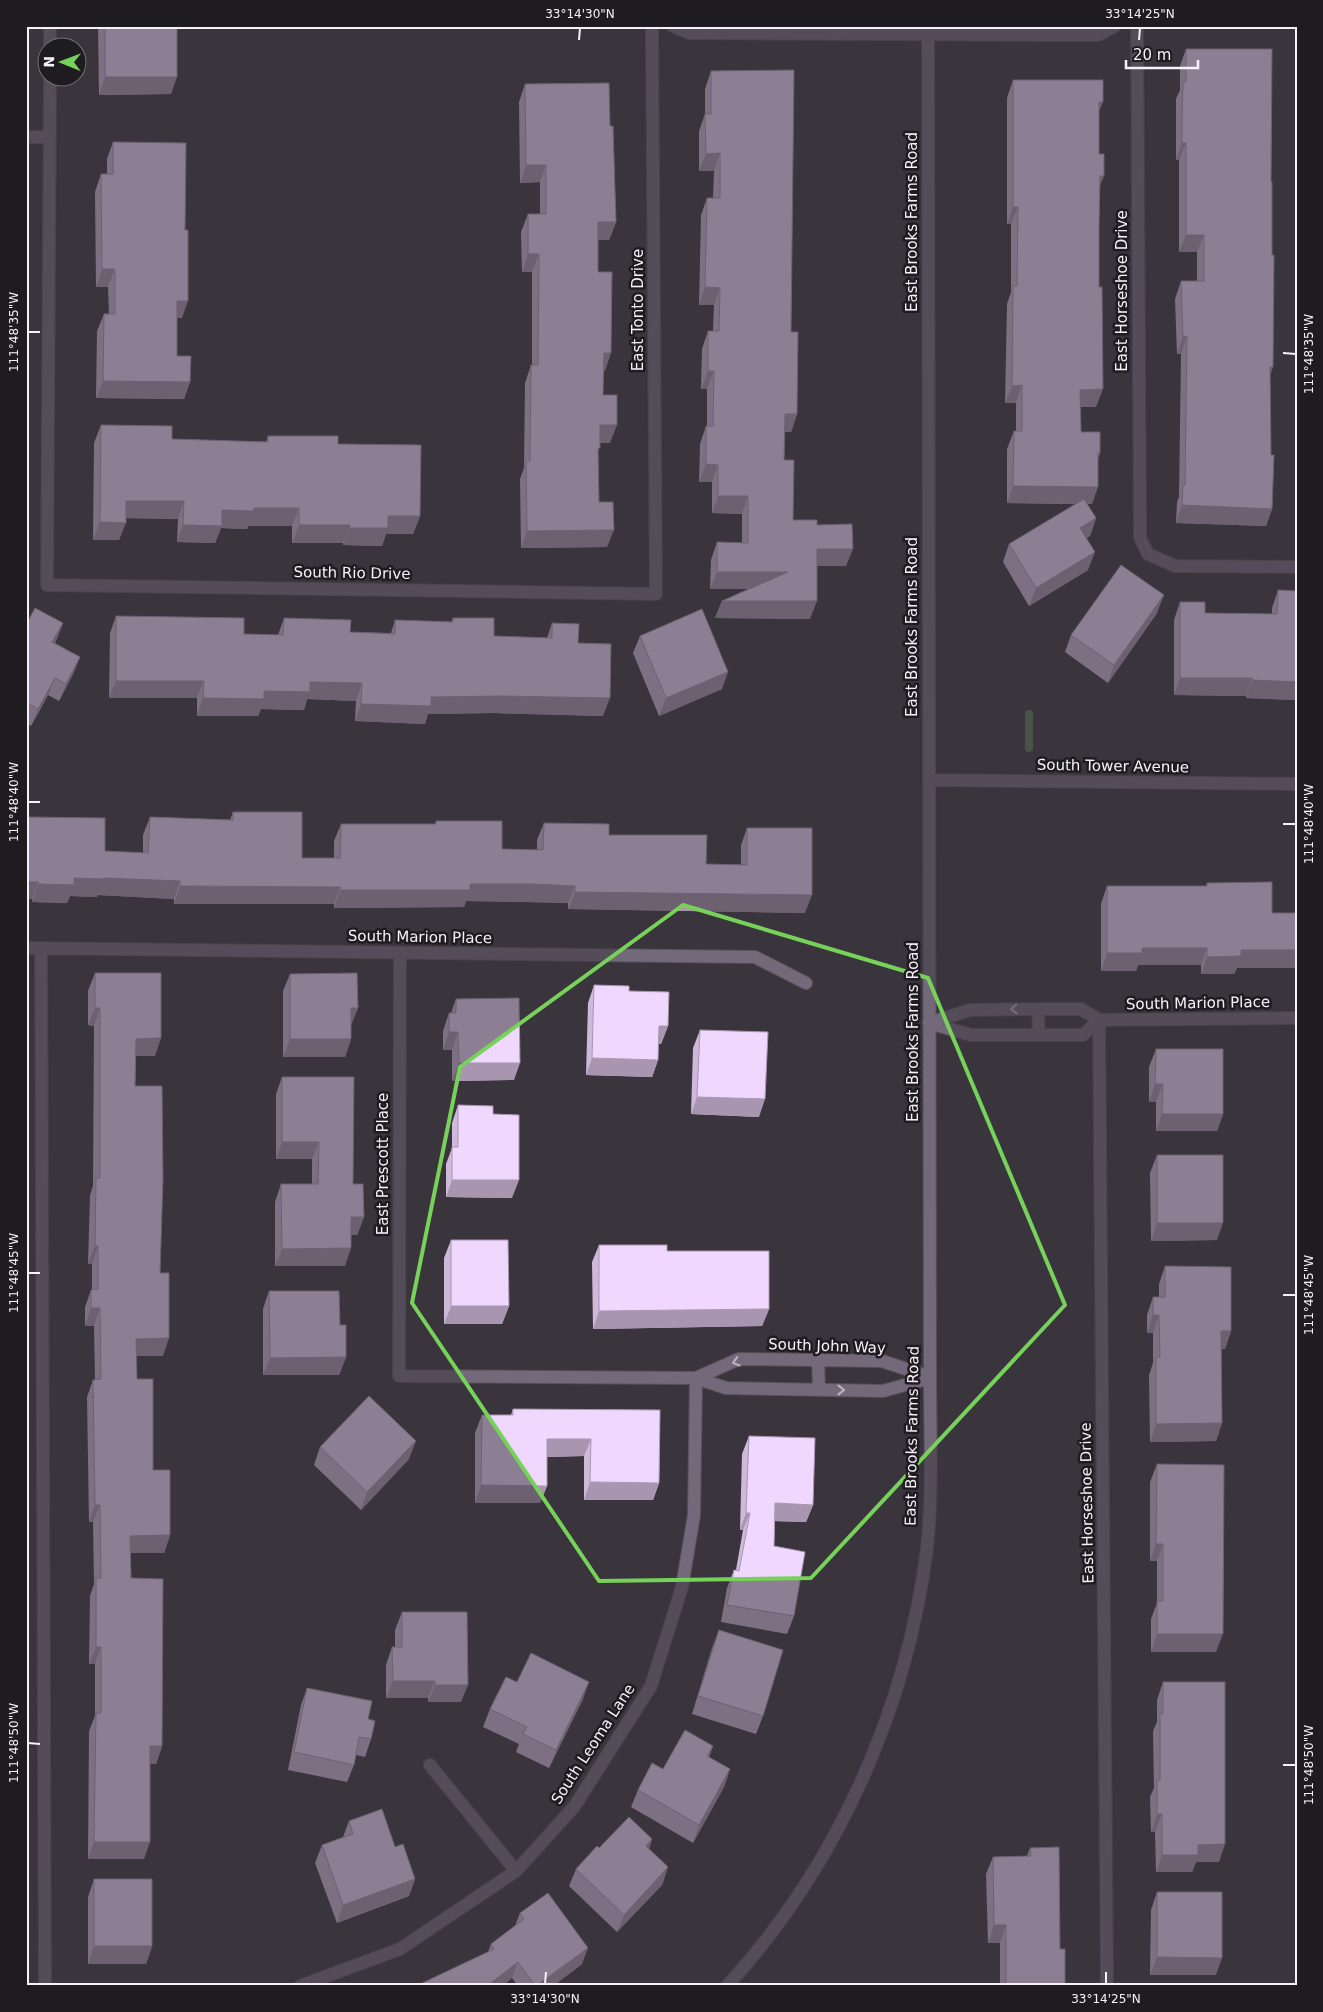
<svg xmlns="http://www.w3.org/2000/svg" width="1323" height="2012" font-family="'DejaVu Sans',sans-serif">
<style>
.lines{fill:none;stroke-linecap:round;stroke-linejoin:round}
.stream{stroke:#5b7b52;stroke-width:8}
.minor-casing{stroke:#58525b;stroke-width:14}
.minor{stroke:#74687b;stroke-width:12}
.wall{fill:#ceb9da}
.shaded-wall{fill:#a896b1}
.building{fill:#f0d7fd;stroke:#a896b1}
.oneway{stroke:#bcb4c0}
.marked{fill:none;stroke:#77d259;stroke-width:4;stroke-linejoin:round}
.ticks{fill:none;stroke:#f6f2f8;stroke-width:2}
.labels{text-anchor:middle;stroke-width:5;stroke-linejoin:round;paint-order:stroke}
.street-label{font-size:15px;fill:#f6f2f8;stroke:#1f1c21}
.neatline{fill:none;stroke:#f6f2f8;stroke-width:2}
.ticks-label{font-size:12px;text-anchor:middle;fill:#f6f2f8}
</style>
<rect width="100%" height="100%" fill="#3a343d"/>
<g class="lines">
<path class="stream" d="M1029 748V714"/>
<g class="minor-casing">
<path id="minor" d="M673 26 689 33 1049 35H1098L1115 26
M1137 26 1140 538 1148 554 1175 566 1297 567
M50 48V26
M50 78 47 585 656 594 652 26
M26 137H49
M929 780 1297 784
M26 948 755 957 806 983
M41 948 45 1986
M400 953 399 1376 696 1378 726 1388 883 1391 930 1378
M1038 1009 1039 1035
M1099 1020 1107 1986
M929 1023 970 1010 1038 1009H1081L1099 1020 1297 1018
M929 1023 971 1035H1083L1099 1020
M818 1360 819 1390
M696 1378 739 1359 882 1361 930 1377
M430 1765 516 1871
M300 1986 400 1949 516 1871 574 1807 651 1686 682 1587 694 1515 696 1378
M727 1986C837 1866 907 1709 927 1548 933 1492 930 1434 930 1378L928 26"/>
</g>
<use href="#minor" class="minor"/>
</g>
<path class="wall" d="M98 26H177L171 94 99 95Z
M1186 49 1271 182 1270 376 1271 455 1272 509 1266 526 1176 523 1177 502 1179 497 1181 354H1177L1175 299 1181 281H1197V252H1179V160H1176V99L1180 90V66Z
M711 71 791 332 797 414 791 432H785L784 460 793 520 817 525 846 566H817L810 619 715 618 722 601 748 589H710L711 560 717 542 742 543V514L712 513V482H699L700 444 706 426H707V389H701L702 349 708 331H713L714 305H699L701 215 707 198H713L714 171H699V131L705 114V89Z
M1013 80 1099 112V187L1096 407H1080L1081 432 1100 453 1098 459 1092 504H1087L1096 518 1090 536 1086 538 1088 570 1029 606 1003 562 1009 544 1075 504 1007 503V449L1014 431H1016V403H1005L1007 304 1011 292V224H1007V98Z
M525 84 610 126 616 222 609 240H598V272L605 371H603V395L610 443H600L598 452 599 502 607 547 521 548 520 479 524 468 525 383 531 365H532V272H522L521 232 528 214H540V182L520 183 519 102Z
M113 142 182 318H177V356L190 382 184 399 96 398 97 331 104 314H109L108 287H96L95 192 101 174H107V159Z
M101 425 172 439 266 442 268 436 338 444 420 516 413 534H386L382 546 343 545V543H292V526H248L247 529 221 528 215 543 177 542 178 519 126 518 119 540H93L94 443Z
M1278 590 1297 591V700L1246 698V696L1174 695V620L1180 602 1205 613 1272 614V608Z
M1157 613 1108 683 1065 652 1071 635Z
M116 616 244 634 278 635 284 618 350 632 391 633 395 620 451 622 453 618 494 636 547 638 552 623 578 643 603 716 494 713 428 714 425 724 355 721 356 701 307 699 304 710 261 709 258 716H197V698H109L110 633Z
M26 620 28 621 63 623 55 643 80 657 73 674 59 701 48 695 31 726 26 723Z
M640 636 722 689 659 716 633 653Z
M233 812 302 858H334V841L341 824H435L436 821 502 849 537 850V840L544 823 609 835 706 864 741 865V845L747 828 805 913 568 909V903L527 902 466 901 464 907 334 908V904H174V899L98 895 97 897 70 896 67 903 32 902V899H26V817L105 851 143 853V835L150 817 230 820Z
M1207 883 1272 913H1297V968H1237L1234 974H1201V965H1138L1136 971H1101V904L1107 886H1206Z
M95 973 155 1056H136L135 1086 160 1273 163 1356H136L137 1379 153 1470 170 1535 164 1553H131V1578L162 1746 156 1764H150L144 1859H88L89 1731 95 1716V1664H89L90 1596 94 1584 93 1522H89L87 1397 93 1380H95L94 1326H85V1307L91 1290H92V1264H88L90 1195 93 1186 94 1026 88 1025V991Z
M290 974 358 1008 351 1025V1039L345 1057H283V991Z
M594 985 629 991 668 1026 661 1044H658V1060L652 1077 586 1075 588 1003Z
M456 999 514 1080 452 1081V1050H443V1031L449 1013H451Z
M700 1030 759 1117 691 1114 693 1048Z
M1156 1049 1223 1114 1217 1131H1156V1102H1149V1067Z
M282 1077 353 1184 364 1217 357 1235H351L345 1266H275V1202L281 1184H312V1159H276V1094Z
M458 1105 493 1114 512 1198 446 1197V1164L452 1148V1123Z
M1157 1155 1217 1240 1151 1241 1150 1173Z
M451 1240 509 1306 502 1324H444V1258Z
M599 1245 667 1251 769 1309 762 1326 593 1329 592 1262Z
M1165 1266 1231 1331 1225 1349H1221L1222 1423 1216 1441 1150 1442 1149 1375 1153 1363V1333H1147V1315L1153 1297H1159V1284Z
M269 1291 340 1325 346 1357 339 1375H263V1309Z
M513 1409 660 1410 659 1483 653 1500H584V1456L547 1457V1486L540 1503H475V1433L482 1415H511Z
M749 1436 813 1505 806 1522 775 1521 774 1546 794 1616 787 1634 721 1622 727 1588 734 1570H736L743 1530H740L742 1454Z
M320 1447 409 1459 361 1510 314 1465Z
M1157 1464 1216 1652H1151V1619L1157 1603V1561H1150V1482Z
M402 1612 461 1702H428V1698H386V1665L392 1647H395V1630Z
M719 1630 763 1716 756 1734 692 1714 712 1648Z
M517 1682 583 1699 549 1768 516 1752 519 1744 483 1727 490 1709Z
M1163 1682 1219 1862H1196L1192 1872H1156L1155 1832H1151L1150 1797 1154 1788 1153 1731 1157 1722V1700Z
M307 1688 368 1719 371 1739 365 1757 356 1755 354 1765 347 1782 288 1770 301 1705Z
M713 1746 709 1757 730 1769 724 1787 693 1843 631 1807 638 1790 663 1769Z
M349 1821 395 1847 415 1879 409 1896 337 1923 315 1863 322 1845 343 1837Z
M652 1839 649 1849 668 1867 662 1885 617 1932 569 1886 576 1869 599 1848Z
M1030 1848 1060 1949 1065 1986H1000V1943H988L986 1874 993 1857 1027 1856Z
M94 1879 152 1946 146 1964H88V1897Z
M1157 1892 1216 1975H1150L1151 1910Z
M520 1913 582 1964 553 1986H518L512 1978 488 1952 491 1944 515 1926Z"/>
<path class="shaded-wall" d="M105 77H177L171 94 99 95Z
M1099 102H1103L1096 119Z
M1182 143H1186L1179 160H1176Z
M720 153 714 171H699L706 154Z
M526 165H546L540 182 520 183Z
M1100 176H1104L1097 193Z
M1013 207H1018L1011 224H1007Z
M598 222H616L609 240H592Z
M1186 235H1204L1197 252H1179Z
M528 254H539L532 272H522Z
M102 269H115L108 287H96Z
M705 287 720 288 714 305H699Z
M177 301H188L182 318H171Z
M1187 336 1181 354H1177L1183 337Z
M604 353H611L605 371H597Z
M1270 367H1273L1267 385Z
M708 371H714L707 389H701Z
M103 381 190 382 184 399 96 398Z
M1022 385 1016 403H1005L1012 386Z
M1103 389 1096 407H1074L1080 390Z
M785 414H797L791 432H779Z
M600 425H617L610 443H594Z
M706 464 718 465 712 482H699Z
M1013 486 1098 487 1092 504 1007 503Z
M718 496H748L742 514 712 513Z
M126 501H184L178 519 120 518Z
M1182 505 1272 509 1266 526 1176 523Z
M254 508H299L292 526H248L247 529 221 528 215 543 177 542 183 525 222 510Z
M388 516H420L413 534H386L382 546 343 545 349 528Z
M1096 518 1090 536 1074 546 1080 528Z
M100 522 126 523 119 540H93Z
M299 525H350L343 543H292Z
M614 530 607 547 521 548 527 531Z
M817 549H853L846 566H810Z
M1095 552 1088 570 1029 606 1036 588Z
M717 572H788L782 589H710Z
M1164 595 1157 613 1108 683 1114 665Z
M722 601H817L810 619 715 618Z
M63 623 56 641 46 659 52 642Z
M80 657 73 674 59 701 66 684Z
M728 672 722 689 659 716 666 698Z
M55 678 48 695 31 726 38 709Z
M1180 678H1252L1246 696 1174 695Z
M1252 680 1297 682V700L1246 698Z
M116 681H204L197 698H109Z
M310 682 362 683 356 701 307 699 304 710 261 709 258 716H197L203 698 264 691Z
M501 696 610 698 603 716 494 713 428 714 425 724 355 721 361 704 431 697Z
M74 878H104L180 881 174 899 98 895 97 897 70 896 67 903 32 902 38 884Z
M26 882H38L32 899H26Z
M470 884H533L575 886 568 903 527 902 466 901 464 907 334 908 340 890Z
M180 886 340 887 334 904H174Z
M575 892 812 895 805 913 568 909Z
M1142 948H1207L1201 965H1138L1136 971H1101L1107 953Z
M1241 950H1297V968H1237L1234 974H1201L1207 957Z
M95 1008H100L94 1026 88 1025Z
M351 1008H358L351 1025Z
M659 1026H668L661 1044 653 1043Z
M449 1032H458L452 1050H443Z
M161 1038 155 1056H129L136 1039Z
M290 1039H351L345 1057H283Z
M592 1058 658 1060 652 1077 586 1075Z
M459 1063H520L514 1080 452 1081Z
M1155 1084H1163L1156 1102H1149Z
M697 1097 765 1099 759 1117 691 1114Z
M1162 1114H1223L1217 1131H1156Z
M282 1142H319L312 1159H276Z
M452 1180H519L512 1198 446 1197Z
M351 1217H364L357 1235H345Z
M1157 1223H1223L1217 1240 1151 1241Z
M95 1246H98L92 1264H88Z
M351 1248 345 1266H275L282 1249Z
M451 1306H509L502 1324H444Z
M91 1308H100L94 1326H85Z
M769 1309 762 1326 593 1329 599 1311Z
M1153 1315H1159L1153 1333H1147Z
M1221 1331H1231L1225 1349H1215Z
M169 1338 163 1356H129L136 1339Z
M346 1357 339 1375H263L270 1358Z
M1222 1423 1216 1441 1150 1442 1156 1424Z
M547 1439H591L584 1456 541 1457Z
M416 1441 409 1459 361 1510 367 1492Z
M590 1482 659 1483 653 1500H584Z
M481 1485 547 1486 540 1503H475Z
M775 1503 813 1505 806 1522 769 1521Z
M95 1505H100L93 1522H89Z
M746 1513H750L743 1530H740Z
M170 1535 164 1553H124L130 1536Z
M1156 1544H1163L1157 1561H1150Z
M1157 1634H1223L1216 1652H1151Z
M96 1647H101L95 1664H89Z
M393 1681H435L428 1698H386Z
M589 1682 583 1699 549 1768 556 1750Z
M435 1685H468L461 1702H428Z
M150 1746H162L156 1764H143Z
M730 1769 724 1787 693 1843 699 1825Z
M1157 1814H1162L1155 1832H1151Z
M652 1839 646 1857V1846Z
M94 1842H150L144 1859H88Z
M1225 1844 1219 1862H1196L1192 1872H1156L1162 1855 1198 1845Z
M668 1867 662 1885 617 1932 624 1915Z
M415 1879 409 1896 337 1923 343 1905Z
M994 1925H1006L1000 1943H988Z
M94 1946H152L146 1964H88Z
M588 1948 582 1964 553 1986H536Z
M1157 1957 1222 1958 1216 1975H1150Z
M518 1962 512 1978 503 1986H487Z"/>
<path class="building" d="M105 26H177V77H105Z
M1186 49H1272L1271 182H1272V255H1274L1273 367H1270L1271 455H1274L1272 509 1182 505 1183 485H1185L1187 336 1183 337 1181 281H1204V235H1186V143H1182V122L1183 82H1186Z
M794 70 791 332H798L797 414H785L784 460H794L793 520H817V525L852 524 853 549H817V601H722L788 572H717V542L748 543V496H718V465L706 464V426H713L714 371H708V331H719L720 288 705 287 707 198H720V153L706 154 705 114H711V71Z
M1013 80H1103V102H1099V154H1104V176H1100L1099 226V287H1102L1103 389 1080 390 1081 432H1100V453H1098V487L1013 486 1014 431H1022V385L1012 386 1013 286H1017L1018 207H1013Z
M609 83 610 126H613L616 222H598V272H612L611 353H604L603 395H617V425H600V448H598L599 502H613L614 530 527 531 526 461H530L531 365H538L539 254H528V214H546V165H526L525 84Z
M113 142 186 143 185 230H188V301H177V356H191L190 382 103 381 104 314H115V269H102L101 174H113Z
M101 425 172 426V439L268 442V436H338V444L421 445 420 516H388V528H349L350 525H299V508H254L253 511 222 510V526L183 525 184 501H126V523L100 522Z
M1084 499 1096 518 1080 528 1095 552 1036 588 1009 544Z
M1121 565 1164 595 1114 665 1071 635Z
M1278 590 1297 591V682L1252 680V678H1180V602H1205V613L1277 614Z
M35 608 63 623 52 642 80 657 66 684 55 678 38 709 26 702V620L28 621Z
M702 609 728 672 666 698 640 636Z
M116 616 244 618V634L283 635 284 618 351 620 350 632 395 634V620L453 622V618H494V636L552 638V623L579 624 578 643 611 644 610 698 501 696 431 697V706L361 704 362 683 310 682V692L264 691V699L203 698 204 681H116Z
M233 812H302V858H340L341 824H436V821H502V849L543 850 544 823 609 824V835H707L706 864 747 865V828H812V895L575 892V886L533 884H470V890H340V887L180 886V881L104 878V879L74 878V885L38 884V882H26V817L105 818V851L148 853 150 817 233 820Z
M1272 882V913H1297V950H1241V956L1207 957V948H1142V953H1107V886H1207V883Z
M95 973H161V1038L136 1039 135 1086H162L163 1179 160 1273H169V1338L136 1339 137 1379H153V1470H170V1535L130 1536 131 1578 163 1579 162 1746H150V1842H94L96 1713H101V1647H96V1578H101L100 1505H95L93 1380 101 1379 100 1308H91V1290L98 1289V1246H95L96 1178H100V1008H95Z
M357 973 358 1008H351V1039H290V974Z
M594 985 629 986V991L669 992 668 1026H659L658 1060 592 1058Z
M519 998 520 1063H459L458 1032H449V1013H456V999Z
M700 1030 768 1032 765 1099 697 1097Z
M1156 1049H1223V1114H1162L1163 1084H1155Z
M282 1077H354L353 1184H363L364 1217H351V1248L282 1249 281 1184H318L319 1142H282Z
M458 1105 493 1106V1114L519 1115V1180H452V1147H458Z
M1157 1155H1223V1223H1157Z
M451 1240H508L509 1306H451Z
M599 1245H667V1251H769V1309L599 1311Z
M1165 1266 1231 1267V1331H1221L1222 1423 1156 1424V1357H1160L1159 1315H1153V1297H1165Z
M269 1291H339L340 1325H346V1357L270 1358Z
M369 1396 416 1441 367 1492 320 1447Z
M513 1409 660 1410 659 1483 590 1482 591 1439H547V1486L481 1485 482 1415H513Z
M749 1436 815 1438 813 1505 775 1503 774 1546 805 1552 794 1616 727 1605 734 1570 739 1571 750 1513H746Z
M1157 1464 1224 1465 1223 1634H1157V1601H1163V1544H1156Z
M402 1612H467L468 1685H435V1681H393L392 1647H402Z
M719 1630 783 1650 763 1716 698 1696Z
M531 1653 589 1682 556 1750 523 1734 527 1727 490 1709 506 1677 517 1682Z
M1163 1682H1225V1844L1198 1845V1855H1162V1814H1157V1780H1160V1714H1163Z
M307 1688 372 1701 368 1719 375 1721 371 1739 359 1737 354 1765 294 1752Z
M685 1730 713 1746 707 1756 730 1769 699 1825 638 1790 652 1763 663 1769Z
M382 1809 395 1847 403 1844 415 1879 343 1905 322 1845 353 1834 349 1821Z
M629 1817 652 1839 646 1846 668 1867 624 1915 576 1869 597 1846 599 1848Z
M1059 1847 1060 1949H1065V1986H1006V1925H994L993 1857 1031 1856 1030 1848Z
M94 1879H152V1946H94Z
M1157 1892H1222V1958L1157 1957Z
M548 1893 588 1948 536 1986H535L518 1962 487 1986H416L494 1949 491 1944 524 1919 520 1913Z"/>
<defs><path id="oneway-chevron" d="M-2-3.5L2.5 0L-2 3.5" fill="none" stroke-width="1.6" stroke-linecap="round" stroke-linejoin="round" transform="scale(1.25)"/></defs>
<g class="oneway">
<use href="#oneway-chevron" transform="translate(1014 1009) rotate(179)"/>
<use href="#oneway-chevron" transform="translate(736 1362) rotate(164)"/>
<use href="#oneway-chevron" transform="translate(841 1390)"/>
</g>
<path d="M0 0H1323V2012H0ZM683 905 928 978 1065 1305 811 1578 599 1581 412 1303 460 1067Z" fill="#3a343d" fill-opacity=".55" fill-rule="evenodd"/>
<path class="marked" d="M683 905 928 978 1065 1305 811 1578 599 1581 412 1303 460 1067Z"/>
<path class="ticks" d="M579 40 580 28M1139 40 1140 28M28 332H40M1283 353 1296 354M28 802H40M1283 824H1296M28 1273H40M1283 1295H1296M28 1743 40 1744M1283 1765H1296M545 1984 546 1972M1106 1984V1972"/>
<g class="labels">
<g class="street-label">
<text transform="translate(912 222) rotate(-90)" y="5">East Brooks Farms Road</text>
<text transform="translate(1122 291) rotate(-90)" y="5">East Horseshoe Drive</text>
<text transform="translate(638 310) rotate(-90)" y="5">East Tonto Drive</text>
<text transform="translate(352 573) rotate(1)" y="5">South Rio Drive</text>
<text transform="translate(912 627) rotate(-90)" y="5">East Brooks Farms Road</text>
<text transform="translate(1113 766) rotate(1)" y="5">South Tower Avenue</text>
<text transform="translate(420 937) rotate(1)" y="5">South Marion Place</text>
<text transform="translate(1198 1003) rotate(-1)" y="5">South Marion Place</text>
<text transform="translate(913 1032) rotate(-90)" y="5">East Brooks Farms Road</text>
<text transform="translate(383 1164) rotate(-90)" y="5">East Prescott Place</text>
<text transform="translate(827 1346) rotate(2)" y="5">South John Way</text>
<text transform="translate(912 1436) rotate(-89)" y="5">East Brooks Farms Road</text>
<text transform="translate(1087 1503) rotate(-91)" y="5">East Horseshoe Drive</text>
<text transform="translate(593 1744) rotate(-57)" y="5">South Leoma Lane</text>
</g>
</g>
<rect width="1323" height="2012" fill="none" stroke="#1f1c21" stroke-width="55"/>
<g transform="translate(62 62) rotate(271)"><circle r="24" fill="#1f1c21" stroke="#757277"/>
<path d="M0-4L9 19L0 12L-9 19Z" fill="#77d259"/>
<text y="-8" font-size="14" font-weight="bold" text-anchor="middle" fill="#f6f2f8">N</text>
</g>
<path d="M1126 60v8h72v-8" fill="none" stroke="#f6f2f8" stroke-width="2.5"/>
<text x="1133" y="60" font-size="15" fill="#f6f2f8" stroke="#1f1c21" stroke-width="4" paint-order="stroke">20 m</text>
<rect x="28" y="28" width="1268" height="1956" class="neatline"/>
<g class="ticks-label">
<text x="580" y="18">33°14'30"N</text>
<text x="1140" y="18">33°14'25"N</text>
<text transform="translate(14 332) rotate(-90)" y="4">111°48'35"W</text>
<text transform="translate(1309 354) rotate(-90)" y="4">111°48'35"W</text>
<text transform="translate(14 802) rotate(-90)" y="4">111°48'40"W</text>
<text transform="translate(1309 824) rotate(-90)" y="4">111°48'40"W</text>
<text transform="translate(14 1273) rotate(-90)" y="4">111°48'45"W</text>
<text transform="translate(1309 1295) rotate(-90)" y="4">111°48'45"W</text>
<text transform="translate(14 1743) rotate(-90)" y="4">111°48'50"W</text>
<text transform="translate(1309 1765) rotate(-90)" y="4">111°48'50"W</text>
<text x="545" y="2003">33°14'30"N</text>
<text x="1106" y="2003">33°14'25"N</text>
</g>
</svg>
